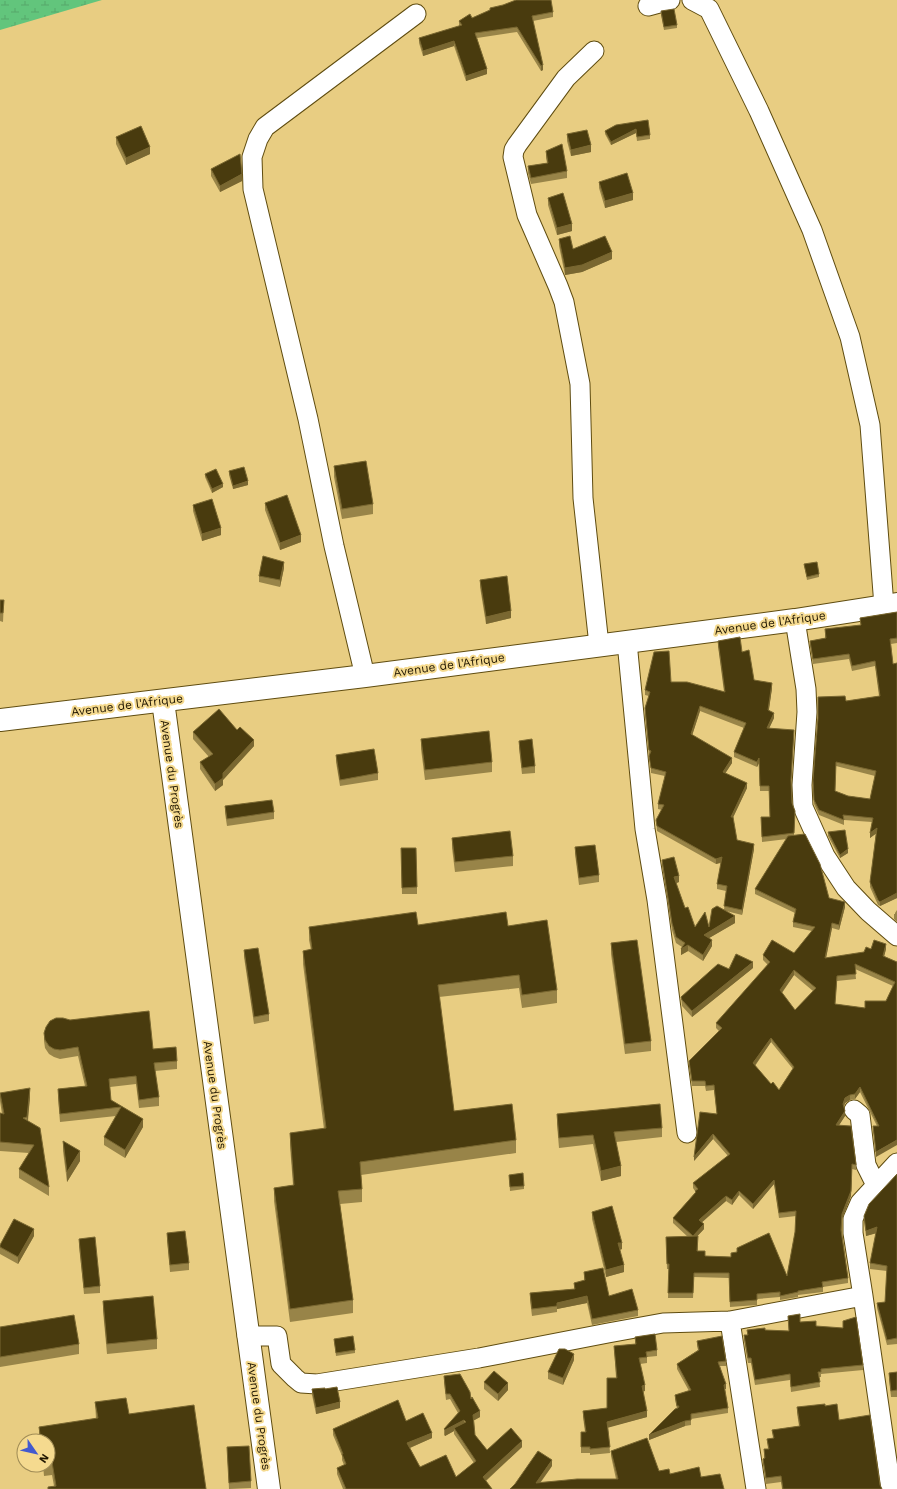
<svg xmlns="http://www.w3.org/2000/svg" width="897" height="1489" font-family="'Work Sans',sans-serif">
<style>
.wetland{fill:url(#wetland-marsh)}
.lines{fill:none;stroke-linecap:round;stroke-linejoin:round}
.street-casing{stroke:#5f4c10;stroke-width:21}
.secondary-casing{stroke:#5f4c10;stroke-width:24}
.street{stroke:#fff;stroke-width:19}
.secondary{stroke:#fff;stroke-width:22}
.wall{fill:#988448;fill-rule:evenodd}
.shaded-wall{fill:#796731}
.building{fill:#493b0e;stroke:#796731;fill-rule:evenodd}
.labels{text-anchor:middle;stroke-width:4;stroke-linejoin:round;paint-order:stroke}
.street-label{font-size:12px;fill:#201600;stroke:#f5da8f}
</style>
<defs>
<pattern id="wetland-marsh" width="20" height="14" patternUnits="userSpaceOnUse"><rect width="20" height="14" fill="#62c57c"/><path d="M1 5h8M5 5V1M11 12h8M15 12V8" fill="none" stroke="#55a869"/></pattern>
</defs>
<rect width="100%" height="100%" fill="#e8cd82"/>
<path class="wetland" d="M0 0H102L0 30Z"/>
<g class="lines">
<g class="street-casing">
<path id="street" d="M692 0 709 9 759 111 812 230 850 337 870 425 884 606
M648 6 670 0
M594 51 566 78 517 145 514 150 513 157 527 215 558 286 564 302 580 384 583 498 599 645
M795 620 806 689 807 712 802 785 803 807 825 856 846 888 868 911 897 936
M627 642 645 829 657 900 687 1133
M365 676 334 546 308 419 253 189 252 157 258 139 265 127 416 14
M854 1110 860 1115 866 1165 876 1185
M863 1296 853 1233V1219L860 1203 897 1163
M730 1321 756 1489
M247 1336H277L281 1364 295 1378 301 1383 317 1384 479 1358 608 1333 663 1323 730 1321 863 1296 891 1489"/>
</g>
<g class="secondary-casing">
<path id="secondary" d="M163 701 269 1489
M0 720 365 676 795 620 897 604"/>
</g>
<use href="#street" class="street"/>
<use href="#secondary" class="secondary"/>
</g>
<path class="wall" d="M490 8 553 12V17L533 21 543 70 541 71 517 32 477 38 487 74 466 81 454 46 423 56 419 43V38L459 26V21L472 18 490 10Z
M661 11 677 25V28L664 30 661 15Z
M616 125 650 135V139L637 141 636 133 611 145 605 134V131Z
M567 134 591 152 571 156 567 141Z
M116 137 150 154 126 165 116 144Z
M546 151 567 171V178L531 184 528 173V166L547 163 546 158Z
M211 169 242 181 220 192 211 176Z
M599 182 633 200 605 208 599 188Z
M548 198 572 231 557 235 548 205Z
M559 239 573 249 612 259 582 272 565 275 559 246Z
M334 466 373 504V514L342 519 334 477Z
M229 471 248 485 233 489 229 475Z
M205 474 223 487 212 493 205 477Z
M265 503 301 542 280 550 265 510Z
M193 505 221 535 202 541 193 511Z
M804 564 819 574V577L807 580Z
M284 568 280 587 259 582V576Z
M480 580 511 618 486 624 480 587Z
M0 600H4L3 622 0 621Z
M897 612V643L891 644 893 664 897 663V898L880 906 878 905 870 887V882L876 833 870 838 872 822 844 820V825L819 815 814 804 813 780 846 701 879 696 875 666 852 671 849 659 813 664 810 646V641L825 638V629L861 625 860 618ZM836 766 875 776 870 799 848 796 835 791Z
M718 641 742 652 754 680 772 688 769 710 774 718 769 728 794 735 791 783 792 803 795 811 794 835 829 898 845 907 839 930 832 928 826 958 864 952 871 949H886L884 956 897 962 876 1157 873 1126H877L860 1092 855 1099 850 1100 845 1103 844 1107 845 1116 839 1125 856 1164V1170L852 1169 851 1196 842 1219V1231L848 1278V1283L823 1287V1292L798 1295V1297L780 1300V1297L757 1299V1305L730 1307 729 1278 694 1277 693 1298H668L669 1269H667L666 1237H688L673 1223V1218L695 1193V1191L693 1188V1183L728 1156 713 1139 694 1161 717 1114 714 1090 706 1091 705 1086H692L689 1066V1061L719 1031 716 1028V1023L768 965 763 960V955L794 953 812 931 793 927V922L795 913 755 894V889L787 839 762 842 761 817H770L769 791H760L759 763 757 767 734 757V752L744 728 700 711 692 735 732 763 725 773 747 788 733 817 737 840 754 849 742 915 726 911 735 923 709 938 712 946 703 961 688 951 681 955 682 947 676 943 672 930 662 866V860L679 882 676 883 685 908 695 927H709L724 910 726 891 717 889V884L721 863 716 864 657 831 656 820 662 810 658 809V804L665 776 651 773 650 756 649 755 645 713V708L649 696 645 695V690L671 682 724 692 718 646ZM855 969 893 986 886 1001 865 1008 835 1004 837 981 856 979ZM794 975 813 991 795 1010 782 993ZM771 1042 793 1069 779 1090 771 1084 755 1066ZM774 1184 779 1218 796 1216 795 1232 787 1276 731 1253V1257L705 1256 698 1251 697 1236 704 1229 701 1222 726 1201 732 1205 739 1195 753 1209Z
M237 730 254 746 223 780V785L215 791 200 769V762L209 757 193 739V732Z
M421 739 492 762V772L425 780 421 749Z
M519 741 535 766V773L522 774 519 748Z
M336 755 378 773V780L340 786 336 762Z
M225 806 274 812V819L227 826 225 813Z
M828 832 848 853 840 858 828 836Z
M452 838 513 856V866L455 872 452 848Z
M575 847 599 875V882L579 885 575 854Z
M401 855 417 887V894H402Z
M897 910V922L894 919V914H895V913Z
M418 925 508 926 557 990V1003L522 1008 519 988 439 997 454 1111 516 1140V1153L361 1175 362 1189V1202L340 1204 353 1300V1313L290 1322 274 1201V1188L293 1185 290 1146V1133L324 1129 303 964V951L311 950 309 940V927Z
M611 943 651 1041V1051L625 1054 611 954Z
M244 950 269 1014V1021L254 1024 244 957Z
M753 968 692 1017 682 1006 681 997Z
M44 1033 153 1049 177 1061V1069L155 1071 159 1097V1106L139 1108 136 1084 110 1087 111 1100 143 1119V1127L125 1158 104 1145V1137L116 1116 60 1122 58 1098V1089L85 1086 78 1056 60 1059 54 1057 49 1054 45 1048 44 1041Z
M0 1093 30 1097 28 1121 49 1187V1196L19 1178V1169L29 1153 0 1151V1113L2 1114 0 1101Z
M557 1114 662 1128V1137L616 1142 621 1176 601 1181 593 1144 559 1148 557 1124Z
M63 1141 80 1161 67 1182 63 1151Z
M897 1174V1344L887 1345 877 1308V1303L885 1302 887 1271 870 1269V1263L876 1233 866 1236 864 1221V1216Z
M509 1175 524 1186V1189L510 1191Z
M592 1212 622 1249 620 1250 624 1272 606 1277 592 1219Z
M167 1233 189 1263V1270L170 1272 167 1240Z
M34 1236 18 1264 0 1254V1245Z
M79 1239 100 1286V1293L84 1294 79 1246Z
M584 1272 609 1296 638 1310V1316L592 1325 587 1303 557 1309V1312L532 1316 530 1300V1293L574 1289V1283L584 1281Z
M103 1301 157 1339V1349L107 1354 103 1311Z
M788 1316 800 1322 816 1326 863 1365V1370L821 1374V1377H819L820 1387 791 1392 790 1380 755 1385 751 1363H748L744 1340V1335H747V1330L789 1331Z
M0 1327 79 1344V1354L0 1367Z
M635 1337 657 1350V1356L647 1357V1363L640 1364 645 1391H643L647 1417 608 1427 610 1453 590 1455V1453H581V1432H585L583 1417V1411L607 1408 616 1378 614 1346 635 1344Z
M334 1339 355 1350V1353L336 1356Z
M697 1341 726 1361V1366H720L726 1389H725L728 1408V1413L691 1419V1425L685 1426 649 1440 677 1409 675 1399V1395L689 1391 677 1369V1364L698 1350 697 1346Z
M574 1360 563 1385 548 1379V1372Z
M897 1372V1397H891L889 1380V1373Z
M444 1376 471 1399 480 1417 474 1420 475 1435 487 1450 522 1447 486 1481 492 1489H343L337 1474V1468L344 1465 342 1460V1456L333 1435V1429L406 1421 432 1438 410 1448 420 1467 456 1477 474 1463 454 1434V1431L445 1436 444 1435V1429L458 1413 450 1399 446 1400 444 1382Z
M484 1382 508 1390 498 1401 484 1389Z
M312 1389H325L340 1408 316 1414 312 1395Z
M95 1402 129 1414 206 1489 54 1486 52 1475 44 1476 43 1465H48V1441H39V1427L96 1419Z
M825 1406 839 1420 880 1485 882 1489H782L781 1482 766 1484 763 1464V1459L764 1458V1449H768L767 1439 773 1438 772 1430 799 1426 797 1413V1407Z
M227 1447 251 1481V1488L229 1489Z
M611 1451 659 1471 670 1474 701 1477 510 1489 552 1466 541 1482 616 1479 611 1456Z"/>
<path class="shaded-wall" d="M454 41V46L423 56V51Z
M543 65V70L541 71V66Z
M487 69V74L466 81V76Z
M636 129V133L611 145V142Z
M591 145V152L571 156V150Z
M150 147V154L126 165V158Z
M242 174V181L220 192V186Z
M633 193V200L605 208V201Z
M572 224V231L557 235V228Z
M612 252V259L582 272 565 275V268Z
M248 481V485L233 489V486Z
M223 484V487L212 493V489Z
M221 528V535L202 541V534Z
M301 535V542L280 550V543Z
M284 562V568L280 587V580Z
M511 611V618L486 624V617Z
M772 683V688L768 715V710Z
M700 706V711L691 739V734Z
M774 713V718L767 733V728Z
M254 740V746L223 780V785L215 791V784L223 773Z
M732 758V763L723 777V772Z
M759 758V763L757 767V762Z
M747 783V788L731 822V817Z
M877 828V833L870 838V833Z
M754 844V849L742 915V910Z
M848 849V853L840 858V855Z
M722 857V862L716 864V859Z
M679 876V882L674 884V877Z
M897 893V898L880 906V902Z
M845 902V907L839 930V925Z
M735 916V923L704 941V935Z
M832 923V928L825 963V958Z
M712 940V946L703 961V955Z
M886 944V949L883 961V956Z
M688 945V951L681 955V949Z
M753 962V968L692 1017V1011Z
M794 970V975L780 995V990Z
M771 1038V1042L753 1068V1063Z
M860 1087V1092L855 1099V1094Z
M30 1088V1097L27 1126V1117Z
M850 1095V1100L845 1103 843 1109V1104L845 1098Z
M845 1111V1116L836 1130V1125Z
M143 1119V1127L125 1158V1150Z
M713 1134V1139L694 1161V1157Z
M897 1140V1145L876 1157V1152Z
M80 1151V1161L67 1182V1172Z
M852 1164 851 1196 842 1219V1214Z
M621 1166V1176L601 1181V1171Z
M774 1180V1184L753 1209V1204Z
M739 1191V1195L732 1205V1200Z
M726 1196V1201L699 1225V1220Z
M704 1224V1229L693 1241V1236Z
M877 1227V1233L866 1236V1231Z
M34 1229V1236L18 1264V1257Z
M618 1243H622V1249L618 1250Z
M624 1265V1272L606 1277V1270Z
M587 1296V1303L557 1309V1303Z
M574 1354V1360L563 1385V1378Z
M508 1383V1390L498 1401V1394Z
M726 1384V1389H724V1385Z
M645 1385V1391L642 1392V1386Z
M340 1402V1408L316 1414V1408Z
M480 1411V1417L473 1421V1415Z
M647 1411V1417L607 1428V1422Z
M464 1420V1425L454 1428V1431L445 1436V1430Z
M685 1421V1426L649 1440V1435Z
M432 1433V1438L407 1449V1443Z
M522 1441V1447L483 1483V1477Z
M552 1460V1466L536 1488V1483Z"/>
<path class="building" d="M516 0H551L553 12 532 16 543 65 541 66 517 27 475 33 487 69 466 76 454 41 423 51 419 38 462 25 459 21 470 14 472 18 490 10V8L503 5Z
M674 9 677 25 664 27 661 11Z
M648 120 650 135 637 137 636 129 611 142 605 131 616 125Z
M141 126 150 147 126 158 116 137Z
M587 130 591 145 571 150 567 134Z
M562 144 567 171 531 178 528 166 548 163 546 151Z
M240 154 242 174 220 186 211 169Z
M627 173 633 193 605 201 599 182Z
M563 193 572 224 557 228 548 198Z
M570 236 573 249 605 236 612 252 582 265 565 268 559 239Z
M366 461 373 504 342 509 334 466Z
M244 467 248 481 233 486 229 471Z
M216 469 223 484 212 489 205 474Z
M287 495 301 535 280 543 265 503Z
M212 499 221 528 202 534 193 505Z
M263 556 284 562 280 580 259 576Z
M817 562 819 574 807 577 804 564Z
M507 576 511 611 486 617 480 580Z
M0 600H4L3 613H0Z
M897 612V638L890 639 893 664 897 663V893L880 902 878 900 870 882 877 828 870 833 873 818 843 815 844 820 819 810 814 800 813 780 818 718V697L845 696 846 701 880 696 875 661 852 666 849 654 813 659 810 641 826 638 825 629 861 625 860 618ZM836 762 876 771 870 799 848 796 835 791Z
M740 637 742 652 749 650 754 680 772 683 768 710 774 713 767 728 794 730 791 780 792 803 795 811 794 833 762 837 761 817H770L769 786H760L759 758 757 762 734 752 746 723 700 706 691 734 732 758 723 772 747 783 731 817H733L737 840 754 844 742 910 724 906 727 886 717 884 722 857 716 859 657 826 656 820 664 805 658 804 666 772 651 768 649 756 651 751 649 750 645 708 650 692 645 690 654 652 669 651 671 682H687L725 692 718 641Z
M219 709 237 730 240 727 254 740 223 773V778L215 784 200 762 213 754 193 732Z
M489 731 492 762 425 770 421 739Z
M532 739 535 766 522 768 519 741Z
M374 749 378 773 340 780 336 755Z
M272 800 274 812 227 819 225 806Z
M845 830 848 849 840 855 828 832Z
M510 831 513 856 455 862 452 838Z
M805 834 820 864 829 898 845 902 839 925 832 923 825 958 864 952 866 947 871 949 874 940 886 944 883 956 897 962V1140L876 1152 873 1126H879L860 1087 855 1094 850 1095 845 1098 843 1104 845 1111 836 1125 851 1126 856 1164V1165L852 1164 851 1191 842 1214 841 1230 848 1278 822 1282 823 1287 798 1291V1292L780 1296V1292L757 1294V1300L730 1302 729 1273H694L693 1293H668L669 1264H667L666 1237 698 1236 697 1251H705V1256L731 1257V1253L737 1252V1248L769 1233 787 1276 795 1232 796 1211 779 1213 774 1180 753 1204 739 1191 732 1200 726 1196 699 1220 704 1224 693 1236 673 1218 696 1192 695 1191 698 1189 693 1183 730 1154 713 1134 694 1157 700 1112 717 1114 714 1085 706 1086 705 1081H692L689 1061 722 1028 716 1023 770 962 763 955 772 940 794 953 815 927 793 922 796 909 755 889 788 836ZM855 964 895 982 886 1001H865V1008L835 1004 837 976 856 974ZM794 970 816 988 795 1010 780 990ZM771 1038 794 1067 779 1090 773 1082 771 1084 753 1063Z
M595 845 599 875 579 878 575 847Z
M401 848H416L417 887 402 888Z
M674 857 679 876 674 877 685 908 688 907 695 927 705 912 709 927 712 909 717 906 735 916 704 935 712 940 703 955 688 945 681 949 685 943 676 937 672 923 662 860Z
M416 912 418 925 506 912 508 926 547 920 557 990 522 995 519 975 438 985 454 1111 512 1104 516 1140 360 1162 362 1189 338 1191 353 1300 290 1309 274 1188 294 1185 290 1133 326 1128 303 951 312 949 309 927Z
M637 940 651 1041 625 1044 611 943Z
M258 948 269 1014 254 1017 244 950Z
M736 954 753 962 692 1011 682 1000 681 997 718 964 729 969Z
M149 1011 153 1049 176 1047 177 1061 154 1063 159 1097 139 1100 136 1076 109 1079 111 1100 143 1119 125 1150 104 1137 121 1107 60 1114 58 1089 87 1086 78 1047 60 1050 54 1049 49 1046 45 1040 44 1033 46 1027 50 1021 56 1018H63L70 1020Z
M30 1088 27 1117 23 1118 40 1128 49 1187 19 1169 34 1145 0 1142V1113L4 1114 0 1093Z
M660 1104 662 1128 614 1132 621 1166 601 1171 593 1135 559 1138 557 1114Z
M63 1141 80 1151 67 1172Z
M523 1173 524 1186 510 1187 509 1175Z
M897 1174V1338L887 1340 877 1303 885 1302 887 1266 870 1263 877 1227 866 1231 864 1216 869 1204Z
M612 1206 622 1243H618L624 1265 606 1270 592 1212Z
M14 1219 34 1229 18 1257 0 1247V1245Z
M185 1231 189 1263 170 1265 167 1233Z
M95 1237 100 1286 84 1288 79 1239Z
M603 1268 609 1296 632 1289 638 1310 592 1319 587 1296 557 1303V1306L532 1309 530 1293 575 1289 574 1283 585 1280 584 1272Z
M153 1296 157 1339 107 1344 103 1301Z
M800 1314V1322L816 1321V1326L843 1328V1321L856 1317 863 1365 821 1369V1372H818L820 1382 791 1387 790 1374 755 1380 751 1358H748L744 1335H748L747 1330 765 1328V1330L789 1331 788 1316Z
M74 1315 79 1344 0 1357V1327Z
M655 1334 657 1350 646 1352 647 1357 639 1358 645 1385 642 1386 647 1411 607 1422 610 1447 590 1449V1447H581V1432H586L583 1411 607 1408V1378H617L614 1346 636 1344 635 1337Z
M353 1336 355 1350 336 1353 334 1339Z
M722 1336 726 1361 718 1362 726 1384 724 1385 728 1408 691 1414V1420L685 1421 649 1435 675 1409 678 1408 679 1406H677L675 1395 691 1390 677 1364 699 1350 697 1341Z
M559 1349H565L574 1354 563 1378 548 1372Z
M494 1371 508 1383 498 1394 484 1382Z
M897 1372V1390L891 1391 889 1373Z
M460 1374 470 1392 471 1399 472 1397 480 1411 473 1415 475 1435 487 1450 511 1428 522 1441 483 1477 492 1489H346L337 1468 346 1464 342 1454H343L333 1429 398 1400 406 1421 423 1413 432 1433 407 1443 420 1467 446 1455 456 1477 476 1461 454 1428 466 1422 464 1420 445 1430 444 1429 460 1411 450 1394H446L444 1376Z
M337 1387 340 1402 316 1408 312 1389 325 1388V1389Z
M126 1398 129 1414 194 1405 206 1489H48V1487L56 1486 52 1462H48V1441H41L39 1427 98 1418 95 1402Z
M825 1404V1406L837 1404 839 1420 870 1415 880 1485 882 1489H783L781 1476 766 1478 763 1459 765 1458 764 1449H769L767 1439 774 1438 772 1430 800 1426 797 1407Z
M647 1438 659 1471 669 1469 670 1474 699 1467 701 1477 720 1474 724 1489H510L515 1484 538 1451 552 1460 536 1483 577 1479H618L611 1451Z
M249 1446 251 1481 229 1483 227 1447Z"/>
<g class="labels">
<g class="street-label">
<text transform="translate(770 623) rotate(-8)" y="4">Avenue de l'Afrique</text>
<text transform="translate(449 665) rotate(-8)" y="4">Avenue de l'Afrique</text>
<text transform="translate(127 705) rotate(-7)" y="4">Avenue de l'Afrique</text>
<text transform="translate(172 774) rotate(82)" y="4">Avenue du Progrès</text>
<text transform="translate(215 1095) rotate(82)" y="4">Avenue du Progrès</text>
<text transform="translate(259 1416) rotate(82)" y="4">Avenue du Progrès</text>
</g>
</g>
<g transform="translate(36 1453) rotate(124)"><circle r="19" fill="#f5da8f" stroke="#a08c56"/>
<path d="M0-3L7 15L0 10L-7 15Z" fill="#435ace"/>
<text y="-6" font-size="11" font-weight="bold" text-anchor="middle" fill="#201600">N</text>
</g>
</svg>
